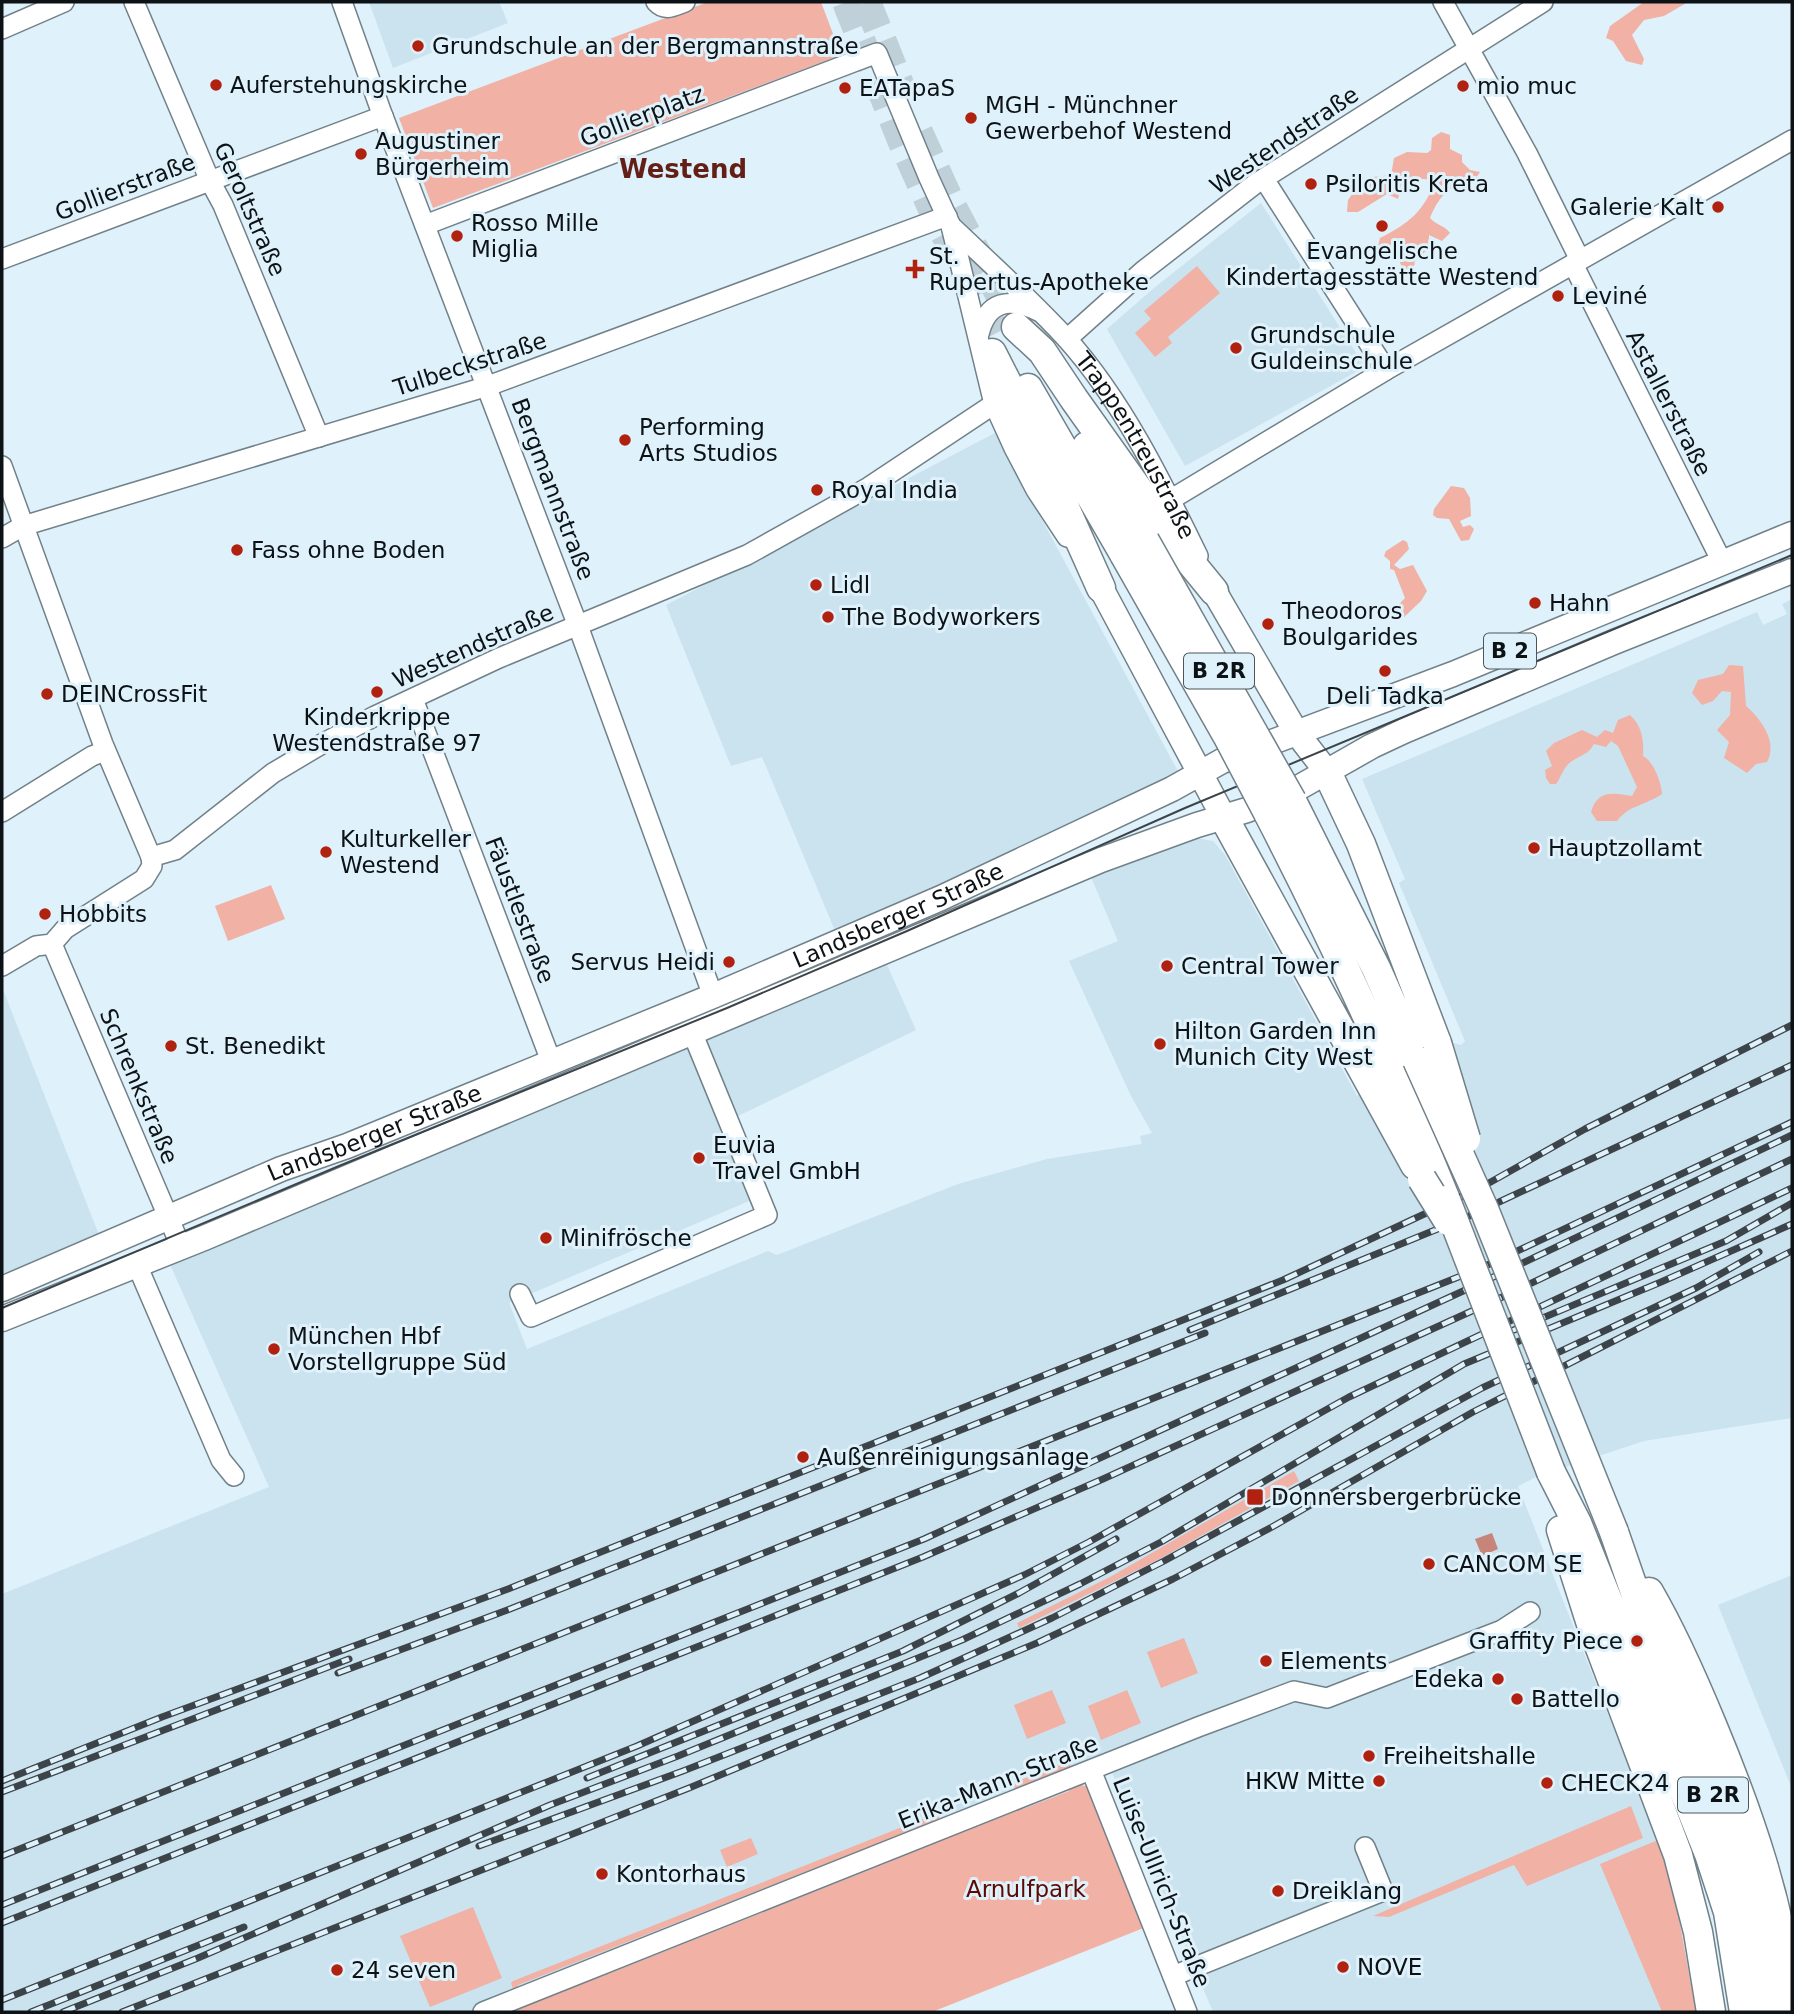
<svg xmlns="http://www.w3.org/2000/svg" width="1794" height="2014" font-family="'DejaVu Sans',sans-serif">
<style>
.built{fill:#cae3ef}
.green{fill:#f1b1a5}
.water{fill:#c78579}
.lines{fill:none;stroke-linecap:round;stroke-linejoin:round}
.highway-tunnel{stroke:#bfd0d8;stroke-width:28;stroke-dasharray:28 14;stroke-linecap:butt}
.minor-casing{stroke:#718189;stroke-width:22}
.major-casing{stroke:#718189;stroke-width:27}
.highway-casing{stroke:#718189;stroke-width:31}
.minor{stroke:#fff;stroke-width:19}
.major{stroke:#fff;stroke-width:24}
.highway{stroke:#fff;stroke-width:28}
.tram{stroke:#3c4449;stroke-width:2}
.rail-casing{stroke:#3c4449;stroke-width:7}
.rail{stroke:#dff1fa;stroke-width:4.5;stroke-dasharray:13;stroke-linecap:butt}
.highway-bridge-casing{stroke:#718189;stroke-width:31;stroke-linecap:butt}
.highway-bridge{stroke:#fff;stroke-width:28}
.poi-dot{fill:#b0210f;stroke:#dff1fa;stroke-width:2.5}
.labels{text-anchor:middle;stroke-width:6;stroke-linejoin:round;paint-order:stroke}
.shield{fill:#dff1fa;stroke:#4b555a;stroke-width:2}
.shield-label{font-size:21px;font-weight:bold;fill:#0c1215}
.poi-label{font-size:23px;fill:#0c1215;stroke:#dff1fa;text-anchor:start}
.street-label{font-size:23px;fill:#0c1215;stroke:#dff1fa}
.park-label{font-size:23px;fill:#5b0a02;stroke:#dff1fa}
.quarter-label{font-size:26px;font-weight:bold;fill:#631f16;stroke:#dff1fa}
</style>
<rect width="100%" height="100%" fill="#dff1fa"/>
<path class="built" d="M369 2H499L508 23 393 68Z
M1261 203 1365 367 1185 466 1107 329 1154 288Z
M995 433 1186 786 841 945 762 757 731 766 666 605Z
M1792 599V1418L1644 1441 1538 1476 1518 1486 1654 1831 1695 2009 1704 2007V2012H1213L1108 1763 471 2012H2V1594L269 1487 168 1260 884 958 916 1030 734 1118 766 1194 509 1303 527 1349 768 1251 777 1255 958 1184 1047 1159 1142 1144 1140 1136 1152 1133 1131 1096 1069 961 1118 941 1091 877 1191 837 1213 841 1225 855 1357 1096 1452 1043 1461 1045 1465 1041 1399 883 1405 879 1362 779 1757 612 1763 625 1787 614 1782 604Z
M2 987 101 1240 2 1282Z
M1792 1575V1789L1718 1605Z"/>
<path class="green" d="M708 2H821L841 55 433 208 399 118Z
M1644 2H1688L1664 16 1644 20 1632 35 1644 59 1642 65 1626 61 1613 41 1606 38 1610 26Z
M1441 132 1450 135V149L1462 155V162L1470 170 1480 172 1476 178C1452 183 1439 195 1430 218 1436 225 1444 225 1450 233L1442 241 1429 235V248L1415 261 1413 271 1409 277 1403 270 1394 247 1377 250 1380 238C1408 224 1425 211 1435 180L1411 178 1402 182 1398 199 1387 194 1358 212H1347L1348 200 1364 178 1391 175 1394 158 1407 152 1427 153 1431 150 1432 138Z
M1197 266 1220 293 1168 337 1172 343 1155 357 1135 333 1151 319 1144 311Z
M1451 486 1464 488 1470 498 1471 516 1460 521 1463 527 1470 525 1474 529 1469 540 1461 541 1449 519 1437 518 1433 515 1434 509Z
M1403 540 1407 542 1409 549 1394 565 1400 569 1413 565 1427 591 1421 601 1402 619H1392L1390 613 1405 598 1394 570 1390 569V561L1384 556 1386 551Z
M1729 665 1743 666 1746 706C1761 719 1778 742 1767 762L1756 764 1747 773 1724 758 1729 742 1717 730 1730 715 1731 692 1722 691 1713 701 1702 705 1692 693 1698 680 1723 674Z
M1630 715C1642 726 1644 740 1643 756 1654 762 1661 782 1662 794 1646 805 1629 805 1617 821H1597L1591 812C1598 789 1613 793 1632 796L1637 787 1618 746 1611 741 1606 747 1594 744C1589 754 1581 755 1572 761 1563 767 1562 776 1556 784H1550L1546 778 1545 770 1552 766 1546 751 1554 743 1582 730 1597 737 1605 730 1613 733 1618 720Z
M271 885 285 919 228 941 215 906Z
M1294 1471 1299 1481 1156 1561 1019 1628 1017 1623 1110 1577Z
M1184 1638 1198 1673 1161 1688 1147 1652Z
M1052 1690 1066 1723 1027 1739 1014 1705Z
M1127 1690 1141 1723 1101 1740 1088 1706Z
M1067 1762 1070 1763 1073 1771H1062L1026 1785 1027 1789 1016 1794 1013 1783Z
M1079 1784 1088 1787 1146 1927 932 2012H498L606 1970 608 1974 889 1862 888 1859 1020 1806 1023 1809 1069 1791 1068 1786Z
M1631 1806 1643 1838 1527 1886 1514 1865 1389 1917 1373 1916Z
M935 1814 938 1815 942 1823 932 1827 930 1823 518 1985 519 1990 514 1992 511 1983 513 1981Z
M751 1838 758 1854 727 1867 720 1850Z
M1658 1840 1676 1902 1696 2012H1662L1600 1864Z
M473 1907 502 1978 430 2007 400 1936Z"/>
<path class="water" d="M1492 1533 1498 1549 1482 1556 1475 1539Z"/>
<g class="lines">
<path class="highway-tunnel" d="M846 2 901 140 935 216 999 337
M867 2 904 94
M919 132 953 207 1016 327"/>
<g class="minor-casing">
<g id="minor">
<path d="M134 2 210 181 223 205 319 437"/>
<path d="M342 2 381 111 578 626 713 996"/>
<path d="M656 2C665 12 674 6 685 2"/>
<path d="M1443 2 1527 153 1580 260"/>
<path d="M2 29 64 2"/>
<path d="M1264 179 1386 370"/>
<path d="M425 225 877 53 929 178 951 226 994 404 1014 448 1036 490 1067 537"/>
<path id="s1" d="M951 226C990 263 1030 299 1066 338 1122 400 1162 482 1198 556"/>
<path d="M2 259 383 116"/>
<path d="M1573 264 1723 564"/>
<path d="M979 334C987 301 1009 297 1038 311"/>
<path d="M1067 339 1143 271 1255 184 1543 2"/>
<path d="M2 466 103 744 151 857 152 866 144 879 65 929 52 944 36 946 2 966"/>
<path d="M1170 500 1386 370 1792 140"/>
<path d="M2 538 23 526 488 386 947 216"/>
<path d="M413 699 551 1061"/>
<path d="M2 812 92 756 105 751"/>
<path d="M151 857 175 850 273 773 320 745 375 716 499 658 747 555 869 487 994 404"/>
<path d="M52 944 181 1247"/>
<path d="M137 1265 221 1460 234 1476"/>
<path d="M520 1294 531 1317 767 1215 692 1032"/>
<path d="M1091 1770 1187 2012"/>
<path d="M1173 1976 1383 1891 1365 1847"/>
<path d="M483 2012 1198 1727 1294 1691 1327 1698 1502 1630 1530 1612"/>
</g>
</g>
<g class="major-casing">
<g id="major">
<path d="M1101 588 1224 818"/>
<path d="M1214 591 1296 732 1327 772"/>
<path id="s2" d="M2 1289 281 1169 347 1146 713 996 941 898 1172 789 1222 761 1453 674 1792 534"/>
<path d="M2 1319 204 1238 1101 860 1197 825 1247 810 1298 788 1372 746 1404 731 1614 642 1792 571"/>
</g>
</g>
<g class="highway-casing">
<path id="highway" d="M1016 327 1042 351 1074 399 1187 558 1214 591
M992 353 1022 412 1101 588
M1028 388 1124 554
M1087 446 1145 541
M1327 772 1361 844 1437 1043
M1292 801 1376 968 1417 1060
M1268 813C1333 939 1393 1068 1446 1200
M1224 818 1415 1165
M1551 1472 1577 1523 1709 1854 1728 1912 1744 2012
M1561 1530 1591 1624 1678 1855 1698 1932 1711 2012
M1614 1532 1650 1636 1733 1845 1750 1901 1762 1952 1770 2012
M1649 1592C1674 1635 1694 1681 1713 1727 1750 1816 1781 1906 1792 2002"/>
</g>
<use href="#minor" class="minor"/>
<use href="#major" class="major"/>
<use href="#highway" class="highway"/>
<path class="tram" d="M2 1308 339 1166 727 1008 907 931 1185 808 1792 555"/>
<g class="rail-casing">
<path id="rail" d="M1190 1330 1467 1217 1792 1065
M1509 1332 1726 1241 1792 1203
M338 1673 510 1609 1205 1333
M587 1778 903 1651 1019 1593 1116 1539
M2 1781 162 1717 508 1589 1283 1280 1480 1188 1585 1129 1792 1025
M2 1792 349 1659
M479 1846 683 1771 920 1678 1052 1618 1164 1561 1482 1388 1696 1288 1759 1252
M2 1856 1481 1268 1792 1122
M2 1905 924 1539 1487 1280 1792 1135
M2 1923 923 1557 1103 1479 1496 1300 1792 1159
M2 2000 637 1746 1024 1575 1089 1542 1349 1397 1792 1188
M31 2012 244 1927
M63 2012 198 1958 550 1805 678 1756 962 1640 1080 1584 1161 1542 1464 1364 1661 1282 1792 1224
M122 2012 689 1788 1037 1643 1173 1579 1272 1527 1473 1412 1792 1251"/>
</g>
<use href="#rail" class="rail"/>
<g class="highway-bridge-casing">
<path id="highway-bridge" d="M1145 541 1292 801
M1124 554 1228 737 1268 813
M1437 1043 1466 1139
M1417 1060 1484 1209 1614 1532
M1422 1179 1448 1221
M1446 1200 1551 1472"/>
</g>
<use href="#highway-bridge" class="highway-bridge"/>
</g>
<g class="poi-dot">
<circle cx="418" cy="46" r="7"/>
<circle cx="216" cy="85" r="7"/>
<circle cx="1463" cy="86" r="7"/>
<circle cx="845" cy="88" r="7"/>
<circle cx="971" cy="118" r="7"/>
<circle cx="361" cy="154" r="7"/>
<circle cx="1311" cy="184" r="7"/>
<circle cx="1718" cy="207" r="7"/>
<circle cx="1382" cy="226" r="7"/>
<circle cx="457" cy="236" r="7"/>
<path d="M911.5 258.5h7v7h7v7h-7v7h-7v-7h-7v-7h7z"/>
<circle cx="1558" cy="296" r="7"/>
<circle cx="1236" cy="348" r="7"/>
<circle cx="625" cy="440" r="7"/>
<circle cx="817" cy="490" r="7"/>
<circle cx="237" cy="550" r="7"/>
<circle cx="816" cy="585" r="7"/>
<circle cx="1535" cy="603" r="7"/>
<circle cx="828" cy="617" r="7"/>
<circle cx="1268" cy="624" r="7"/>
<circle cx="1385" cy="671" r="7"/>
<circle cx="377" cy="692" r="7"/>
<circle cx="47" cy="694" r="7"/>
<circle cx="1534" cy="848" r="7"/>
<circle cx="326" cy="852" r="7"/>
<circle cx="45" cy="914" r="7"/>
<circle cx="729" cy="962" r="7"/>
<circle cx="1167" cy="966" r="7"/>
<circle cx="1160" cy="1044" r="7"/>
<circle cx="171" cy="1046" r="7"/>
<circle cx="699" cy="1158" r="7"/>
<circle cx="546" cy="1238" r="7"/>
<circle cx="274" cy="1349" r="7"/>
<circle cx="803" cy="1457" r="7"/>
<rect x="1246" y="1488" width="18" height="18" rx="3.5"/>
<circle cx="1429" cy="1564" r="7"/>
<circle cx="1637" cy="1641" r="7"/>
<circle cx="1266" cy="1661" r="7"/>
<circle cx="1498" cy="1679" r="7"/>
<circle cx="1517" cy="1699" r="7"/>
<circle cx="1369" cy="1756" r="7"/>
<circle cx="1379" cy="1781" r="7"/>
<circle cx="1547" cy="1783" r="7"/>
<circle cx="602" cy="1874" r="7"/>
<circle cx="1278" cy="1891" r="7"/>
<circle cx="1343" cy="1967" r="7"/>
<circle cx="337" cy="1970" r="7"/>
</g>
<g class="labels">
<g class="shield">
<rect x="1484" y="633.5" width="52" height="35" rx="5"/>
<rect x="1184" y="653.5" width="70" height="35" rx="5"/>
<rect x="1678" y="1777.5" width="70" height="35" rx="5"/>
</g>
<g class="shield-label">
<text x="1510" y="658">B 2</text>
<text x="1219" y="678">B 2R</text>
<text x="1713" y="1802">B 2R</text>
</g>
<g class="poi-label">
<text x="432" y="54">Grundschule an der Bergmannstraße</text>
<text x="230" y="93">Auferstehungskirche</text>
<text x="1477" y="94">mio muc</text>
<text x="859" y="96">EATapaS</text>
<text x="985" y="113">MGH - Münchner<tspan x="985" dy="26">Gewerbehof Westend</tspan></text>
<text x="375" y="149">Augustiner<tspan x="375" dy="26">Bürgerheim</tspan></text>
<text x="1325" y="192">Psiloritis Kreta</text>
<text x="1704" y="215" text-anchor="end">Galerie Kalt</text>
<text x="471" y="231">Rosso Mille<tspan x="471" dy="26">Miglia</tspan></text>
<text x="1382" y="259" text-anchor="middle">Evangelische<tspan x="1382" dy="26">Kindertagesstätte Westend</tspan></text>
<text x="929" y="264">St.<tspan x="929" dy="26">Rupertus-Apotheke</tspan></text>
<text x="1572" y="304">Leviné</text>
<text x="1250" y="343">Grundschule<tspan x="1250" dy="26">Guldeinschule</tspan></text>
<text x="639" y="435">Performing<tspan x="639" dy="26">Arts Studios</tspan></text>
<text x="831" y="498">Royal India</text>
<text x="251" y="558">Fass ohne Boden</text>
<text x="830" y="593">Lidl</text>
<text x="1549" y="611">Hahn</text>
<text x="1282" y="619">Theodoros<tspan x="1282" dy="26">Boulgarides</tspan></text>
<text x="842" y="625">The Bodyworkers</text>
<text x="61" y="702">DEINCrossFit</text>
<text x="1385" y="704" text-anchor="middle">Deli Tadka</text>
<text x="377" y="725" text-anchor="middle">Kinderkrippe<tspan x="377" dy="26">Westendstraße 97</tspan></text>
<text x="340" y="847">Kulturkeller<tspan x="340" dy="26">Westend</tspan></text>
<text x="1548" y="856">Hauptzollamt</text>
<text x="59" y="922">Hobbits</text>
<text x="715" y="970" text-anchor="end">Servus Heidi</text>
<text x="1181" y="974">Central Tower</text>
<text x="1174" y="1039">Hilton Garden Inn<tspan x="1174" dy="26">Munich City West</tspan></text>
<text x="185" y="1054">St. Benedikt</text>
<text x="713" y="1153">Euvia<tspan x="713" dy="26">Travel GmbH</tspan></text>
<text x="560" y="1246">Minifrösche</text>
<text x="288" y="1344">München Hbf<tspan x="288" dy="26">Vorstellgruppe Süd</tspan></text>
<text x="817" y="1465">Außenreinigungsanlage</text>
<text x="1271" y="1505">Donnersbergerbrücke</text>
<text x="1443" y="1572">CANCOM SE</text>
<text x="1623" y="1649" text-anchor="end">Graffity Piece</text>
<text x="1280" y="1669">Elements</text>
<text x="1484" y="1687" text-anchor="end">Edeka</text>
<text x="1531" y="1707">Battello</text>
<text x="1383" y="1764">Freiheitshalle</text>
<text x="1365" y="1789" text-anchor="end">HKW Mitte</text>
<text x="1561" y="1791">CHECK24</text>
<text x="616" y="1882">Kontorhaus</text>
<text x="1292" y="1899">Dreiklang</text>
<text x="1357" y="1975">NOVE</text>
<text x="351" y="1978">24 seven</text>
</g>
<g class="street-label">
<text transform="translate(642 116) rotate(-21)" y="8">Gollierplatz</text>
<text transform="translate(1284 140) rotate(-34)" y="8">Westendstraße</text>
<text transform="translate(125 187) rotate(-21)" y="8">Gollierstraße</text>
<text transform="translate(250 209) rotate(66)" y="8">Geroltstraße</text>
<text transform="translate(470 364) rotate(-18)" y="8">Tulbeckstraße</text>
<text transform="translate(1669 403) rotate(63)" y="8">Astallerstraße</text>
<text dy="8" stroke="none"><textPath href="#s1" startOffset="289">Trappentreustraße</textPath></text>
<text transform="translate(553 489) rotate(69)" y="8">Bergmannstraße</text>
<text transform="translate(473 646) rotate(-24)" y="8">Westendstraße</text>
<text transform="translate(520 910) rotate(69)" y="8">Fäustlestraße</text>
<text dy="8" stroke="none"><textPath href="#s2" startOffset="971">Landsberger Straße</textPath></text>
<text transform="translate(139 1086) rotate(67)" y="8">Schrenkstraße</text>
<text dy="8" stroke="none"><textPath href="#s2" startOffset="404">Landsberger Straße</textPath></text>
<text transform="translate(998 1782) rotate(-22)" y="8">Erika-Mann-Straße</text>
<text transform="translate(1162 1882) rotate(68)" y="8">Luise-Ullrich-Straße</text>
</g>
<g class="park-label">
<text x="1026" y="1897">Arnulfpark</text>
</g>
<g class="quarter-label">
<text x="683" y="178">Westend</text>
</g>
</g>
<rect width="1794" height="2014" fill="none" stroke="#0c1215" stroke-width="7"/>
</svg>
